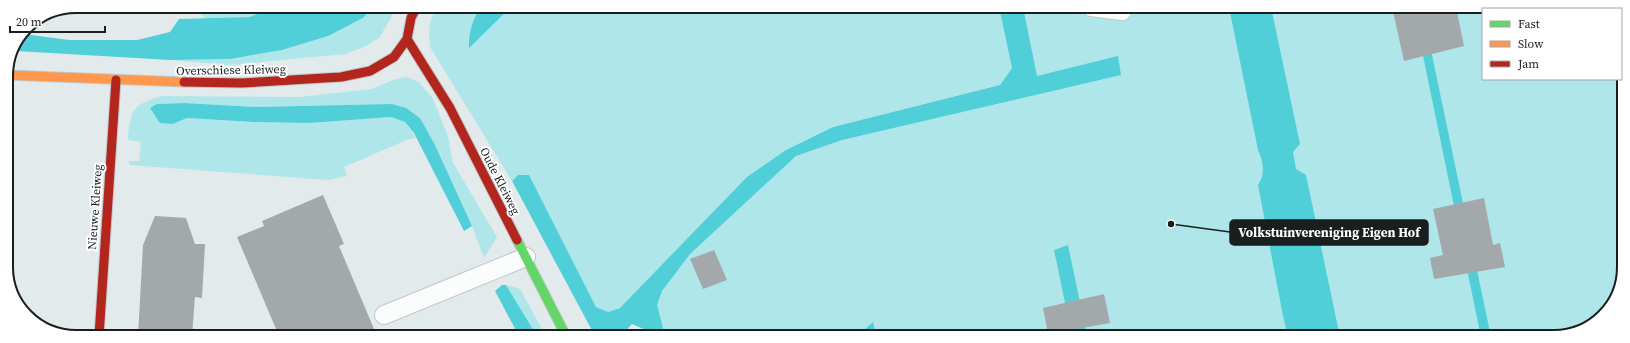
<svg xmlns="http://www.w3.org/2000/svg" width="1630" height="343" font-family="'Source Serif 4',serif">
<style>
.green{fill:#afe6ea}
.water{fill:#50cfd8}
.building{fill:#a3a9ab}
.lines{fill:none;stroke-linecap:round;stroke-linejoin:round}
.lane-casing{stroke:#c1c7c8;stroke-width:20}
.fast-casing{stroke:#c1c7c8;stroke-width:11}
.slow-casing{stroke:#c1c7c8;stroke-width:11}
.jam-casing{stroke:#c1c7c8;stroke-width:11}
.lane{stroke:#fbfcfc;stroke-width:18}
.fast{stroke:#63d668;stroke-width:9}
.slow{stroke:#ff974d;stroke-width:9}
.jam{stroke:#b3261e;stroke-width:9}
.labels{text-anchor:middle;stroke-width:4;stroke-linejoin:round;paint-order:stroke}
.street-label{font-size:12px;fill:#191f1f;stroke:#fff}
.rim{fill:none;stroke:#191f1f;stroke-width:2}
.leader{fill:none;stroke:#191f1f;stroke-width:1.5}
.callout-dot{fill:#191f1f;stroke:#fff;stroke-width:1.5}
.callout{fill:#191f1f;stroke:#191f1f;stroke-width:1.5}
.callout-label{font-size:13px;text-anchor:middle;font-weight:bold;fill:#fff}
</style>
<rect width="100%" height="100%" fill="#e2eaec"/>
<path class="green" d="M194 6H275L250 17 205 19Z
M374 6H393L391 18 379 38 366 46 345 54 229 65 170 60 230 59 282 50 328 36 363 18Z
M437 6H481C473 19 467 33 469 47L512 6 999 7 1012 68 1000 85 833 127 786 150 620 308 608 312 596 307 529 175H518L512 181 430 47C428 29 429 22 437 6Z
M1007 7H1567L1570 9H1483V79H1621V59L1623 62V280L1600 319 1558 337 659 336 653 287 794 151 1021 88Z
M406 77 419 82 433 99 448 136 453 163 497 237 484 258 472 226 434 143 420 118 406 108 392 104 256 107 184 103 157 104 173 124 187 118 253 122 309 123 391 117 405 122 416 138 409 139 344 167 347 176 328 180 129 165V161H139L141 142 128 140C130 111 132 105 161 96L300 97 372 89 393 80Z
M506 285 520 289 546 336H537Z"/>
<path class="water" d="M275 6H374L363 18 328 36 282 50 230 59 170 60 16 51 23 34 69 40H137L170 32 179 19 250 17Z
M481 6H512L469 48C468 32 473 19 481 6Z
M999 7H1023L1037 76 1118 56 1121 75 842 140 796 156 690 254 662 291 657 305 665 336H647L646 330 632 324 621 336H595L512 181 518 175H529L596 307 608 312 620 308 747 177 786 150 833 127 1000 85 1012 68Z
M1229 7H1271L1300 144 1293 152 1296 169 1306 175 1340 337H1288L1283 316 1258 185C1266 174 1263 161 1258 150Z
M1413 7H1422L1491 337H1481Z
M184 103 256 107 392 104 406 108 420 118 434 143 472 226 464 231 414 133 405 122 391 117 309 123 253 122 187 118 173 124 160 123 150 108 157 104Z
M1068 245 1087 336H1072L1054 250Z
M502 285H506L537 336H519L495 291Z
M873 322 876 336H866L864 330Z"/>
<path class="building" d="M1392 7H1456L1464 46 1404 61Z
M323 195 344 244 339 246 377 336H279L237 237 264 226 262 221Z
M1484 198 1493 245 1500 243 1505 267 1434 279 1430 258 1443 255 1433 209Z
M155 216 186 218 195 244H205L202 298 195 297 192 336H138L143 245Z
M714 250 727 280 703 289 690 259Z
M1104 294 1110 323 1048 334 1043 308Z"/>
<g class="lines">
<g class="lane-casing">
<path id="lane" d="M1091 7 1122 11 1125 7
M384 315 526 257"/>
</g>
<g class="fast-casing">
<path id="fast" d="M517 240 566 336"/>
</g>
<g class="slow-casing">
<path id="slow" d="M6 75 184 82"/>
</g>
<g class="jam-casing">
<path id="jam" d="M407 39 450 108 517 240
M184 82 242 83 341 77 370 71 394 57 407 39 411 18 417 6
M99 336 116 80"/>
</g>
<use href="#lane" class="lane"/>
<use href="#fast" class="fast"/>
<use href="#slow" class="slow"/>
<use href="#jam" class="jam"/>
</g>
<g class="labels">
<g class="street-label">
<text transform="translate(231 70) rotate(-1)" y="4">Overschiese Kleiweg</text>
<text transform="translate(500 181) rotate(63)" y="4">Oude Kleiweg</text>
<text transform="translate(95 207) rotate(-86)" y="4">Nieuwe Kleiweg</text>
</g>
</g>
<path d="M0 0H1630V343H0ZM76 13H1554A63 63 0 0 1 1617 76V267A63 63 0 0 1 1554 330H76A63 63 0 0 1 13 267V76A63 63 0 0 1 76 13Z" fill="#fff" fill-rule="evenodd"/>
<path class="rim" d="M76 13H1554A63 63 0 0 1 1617 76V267A63 63 0 0 1 1554 330H76A63 63 0 0 1 13 267V76A63 63 0 0 1 76 13Z"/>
<path class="leader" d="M1171 224L1230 232"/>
<circle class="callout-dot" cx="1171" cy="224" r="4"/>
<rect class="callout" x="1230" y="220" width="198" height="25" rx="4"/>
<g class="callout-label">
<text x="1329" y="237">Volkstuinvereniging Eigen Hof</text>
</g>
<rect x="1482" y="8" width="140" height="72" fill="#ffffff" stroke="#a3a5a5"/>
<rect x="1490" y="21" width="20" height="6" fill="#63d668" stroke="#a3a5a5"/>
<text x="1518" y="28" font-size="12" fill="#191f1f">Fast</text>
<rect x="1490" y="41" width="20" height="6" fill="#ff974d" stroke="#a3a5a5"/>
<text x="1518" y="48" font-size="12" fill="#191f1f">Slow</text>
<rect x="1490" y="61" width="20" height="6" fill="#b3261e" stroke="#a3a5a5"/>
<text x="1518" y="68" font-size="12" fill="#191f1f">Jam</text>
<path d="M10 26v6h95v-6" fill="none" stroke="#191f1f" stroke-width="2"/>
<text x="16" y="26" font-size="12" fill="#191f1f" stroke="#ffffff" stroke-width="3" paint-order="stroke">20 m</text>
</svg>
